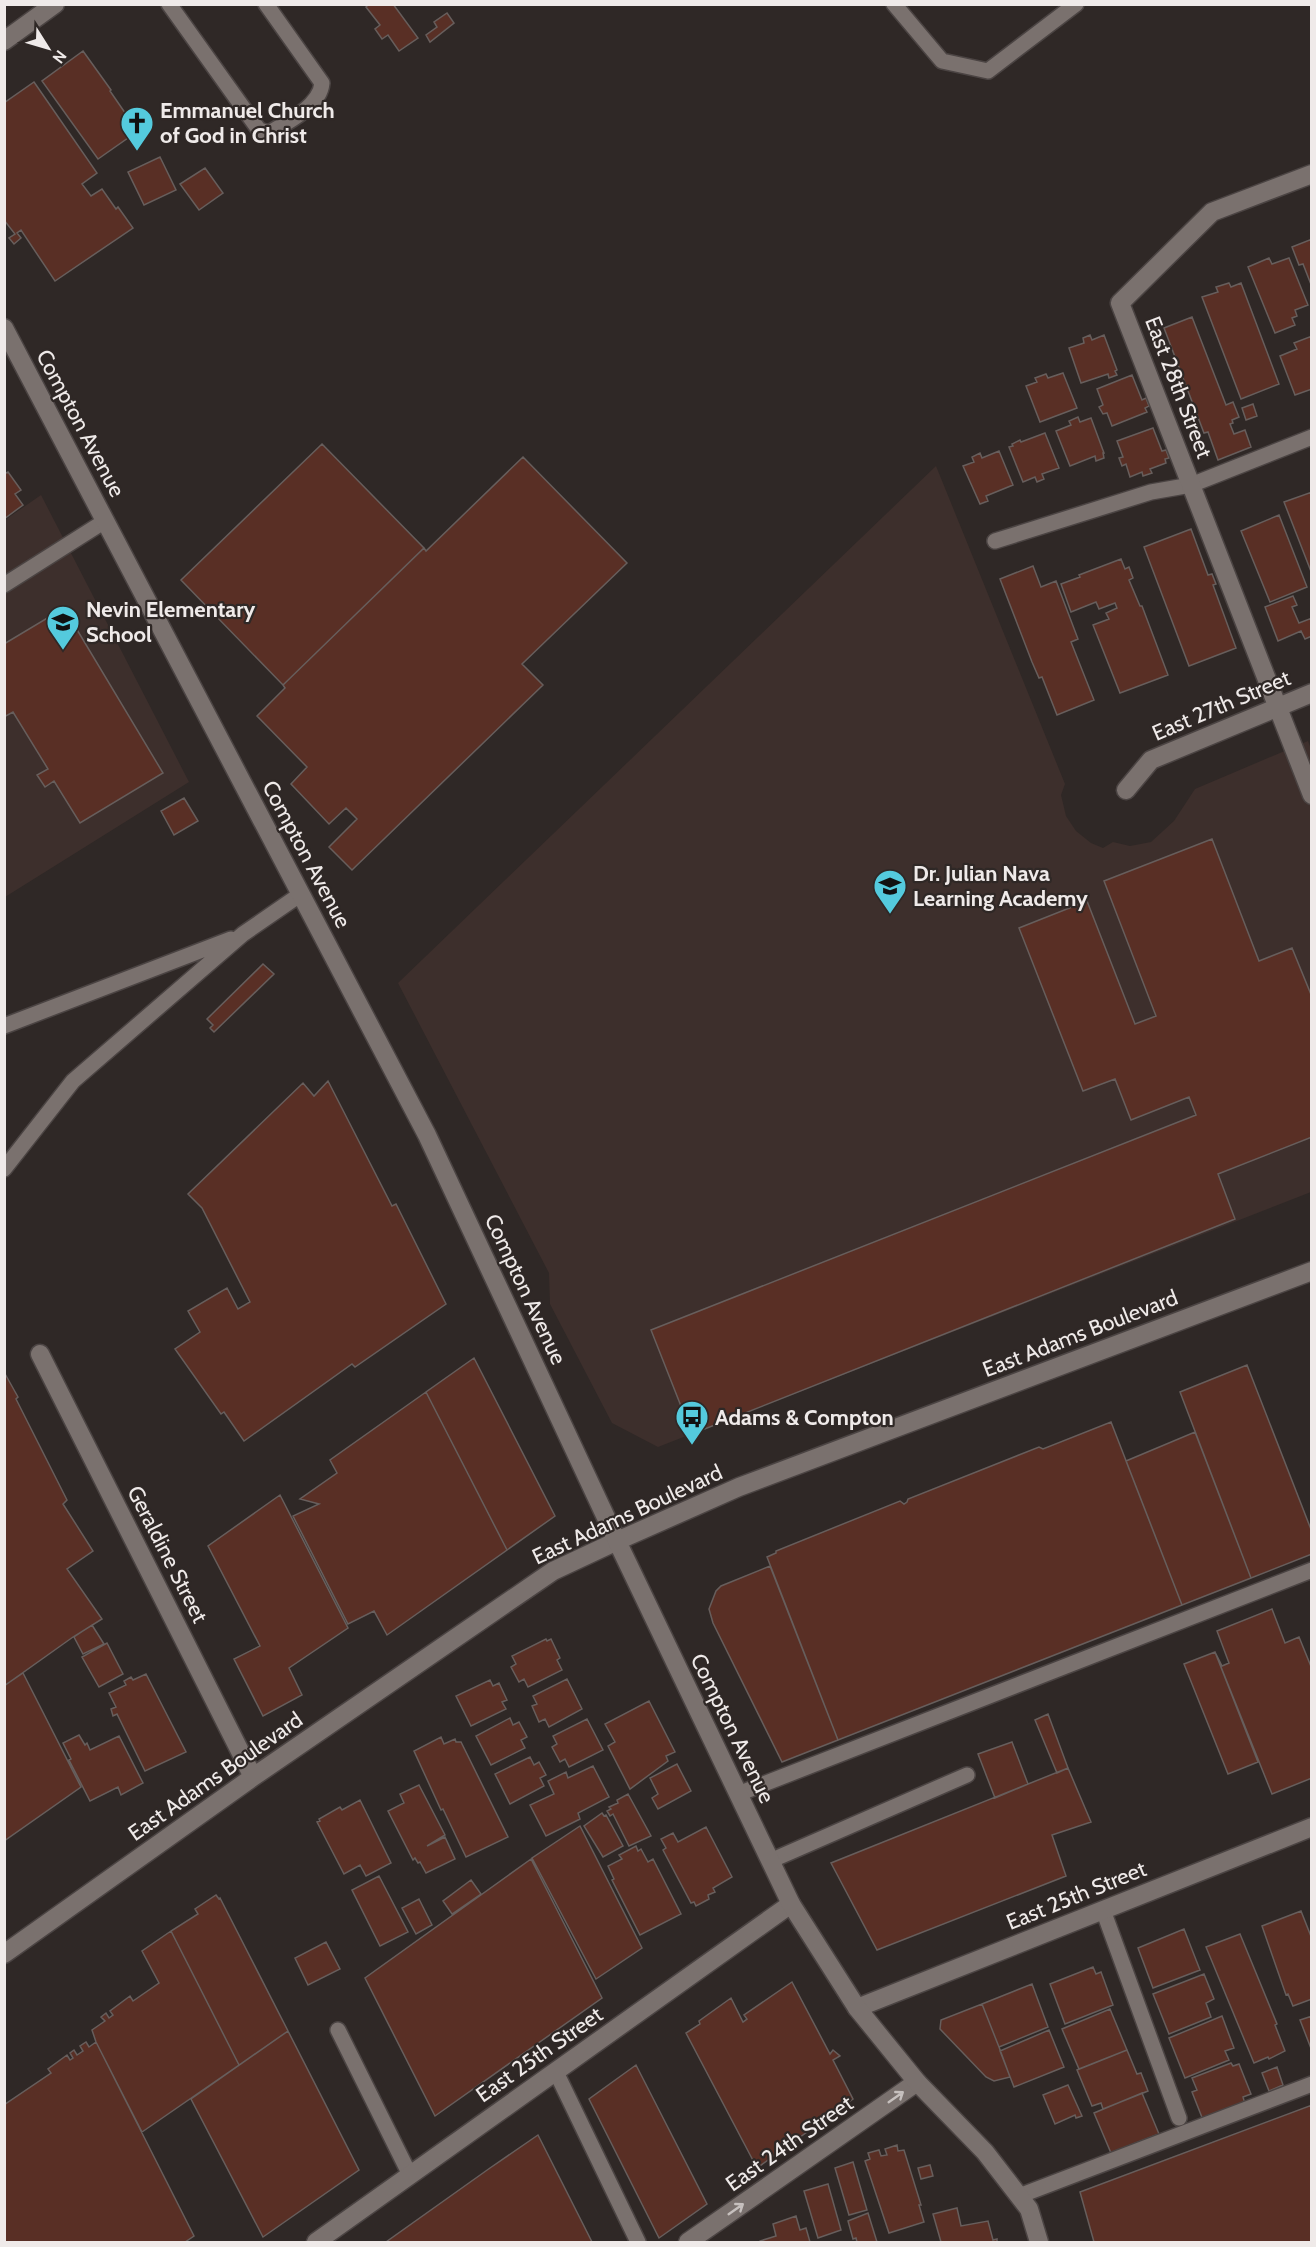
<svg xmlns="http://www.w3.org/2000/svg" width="1316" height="2247" font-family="Cabin,sans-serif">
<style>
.built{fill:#3d2f2c}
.building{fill:#592f25;stroke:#675e5c;stroke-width:1.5}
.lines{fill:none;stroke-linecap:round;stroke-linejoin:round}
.lane-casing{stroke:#4b4443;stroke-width:18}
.street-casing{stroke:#4b4443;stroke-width:21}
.secondary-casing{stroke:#4b4443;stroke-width:21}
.lane{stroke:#7a716e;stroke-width:15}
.street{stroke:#7a716e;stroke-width:18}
.secondary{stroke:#7a716e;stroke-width:18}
.oneway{stroke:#c6c0be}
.labels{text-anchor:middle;stroke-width:4.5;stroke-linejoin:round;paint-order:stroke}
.poi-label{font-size:22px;font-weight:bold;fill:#efeae9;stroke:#2f2826;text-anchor:start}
.street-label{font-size:22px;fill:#efeae9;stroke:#2f2826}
</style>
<rect width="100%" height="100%" fill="#2f2826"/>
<path class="built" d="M936 466 1065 784 1061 795 1066 816 1076 831 1091 843 1103 848 1113 842 1130 846 1151 842 1174 821 1195 789 1308 741 1311 749V1192L658 1447 612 1423 550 1304 549 1273 398 983Z
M41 495 189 782 5 897V520Z"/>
<path class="building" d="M369 4H393L418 38 399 51 388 35 382 39 375 29 380 25 366 7Z
M447 13 454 23 430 42 426 35 437 27 434 22Z
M83 51 111 90 110 91 130 120 128 121 135 133 98 159 42 81Z
M34 82 97 173 82 184 91 196 102 189 116 209 118 207 133 228 55 281 21 230 17 233 21 238 14 244 9 238 15 234 4 220V103Z
M160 157 176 190 144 205 128 172Z
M205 168 223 193 199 210 180 184Z
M1312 239V287L1303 264 1299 265 1292 247Z
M1269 258 1272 264 1289 258 1308 305 1295 310 1297 316 1292 318 1295 325 1275 333 1248 267Z
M1229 283 1231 287 1241 283 1279 384 1241 399 1202 297 1218 292 1216 287Z
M1192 317 1226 405 1233 402 1239 417 1232 420 1233 423 1230 424 1234 434 1245 430 1251 447 1218 460 1208 432 1204 433 1164 328Z
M1090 335 1092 340 1104 335 1117 370 1115 371 1117 375 1109 378 1108 374 1081 383 1069 348 1084 343 1083 338Z
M1312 336V389L1295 395 1280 356 1297 349 1294 343Z
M1063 373 1077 408 1040 422 1026 386 1037 382 1035 378 1046 374 1048 378Z
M1132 375 1142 400 1146 398 1149 406 1145 408 1147 412 1112 426 1107 413 1103 414 1099 407 1103 405 1097 389Z
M1253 404 1257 416 1246 420 1242 408Z
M1078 417 1080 422 1091 418 1104 453H1103L1104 458 1096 461 1095 456 1070 466 1056 431 1071 425 1069 421Z
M1153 428 1162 451 1166 450 1169 458 1165 459 1166 463 1150 469 1152 473 1143 476 1142 472 1130 477 1126 464 1122 466 1119 458 1123 457 1117 441Z
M1045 433 1059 468 1042 474 1044 479 1037 482 1035 477 1023 482 1009 447 1013 446 1012 444 1020 440 1021 442Z
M322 444 424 548 283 685 181 580Z
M999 451 1013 485 986 496 988 501 980 504 963 466 974 462 972 457 980 453 982 458Z
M523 457 627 563 522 664 543 685 352 870 329 847 357 819 346 808 329 824 291 784 307 767 257 716 285 688 283 685 424 548 426 551Z
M8 472 21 490 15 494 23 505 4 519V474Z
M1312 492V574L1284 502Z
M1279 515 1307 587 1270 602 1241 531Z
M1191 529 1208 575 1212 574 1216 584 1213 585 1236 648 1189 666 1144 547Z
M1121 559 1125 569 1129 567 1133 578 1129 580 1140 606H1142L1168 675 1120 693 1093 625 1109 619 1106 613 1117 608 1115 603 1099 609 1096 602 1071 612 1061 584 1080 577 1079 575Z
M1033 566 1041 587 1056 581 1078 639 1071 642 1094 700 1057 715 1042 677 1039 678 1032 662 1000 579Z
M1293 596 1297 605 1292 607 1299 623 1312 618V636L1305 639 1301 631 1278 641 1265 607Z
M64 608 163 773 80 823 54 781 45 787 37 775 48 769 13 712 4 717V644Z
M184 798 198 821 174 835 161 811Z
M1212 839 1259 961 1292 948 1312 997V1137L1218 1174 1235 1219 692 1434 651 1330 1196 1115 1189 1097 1131 1120 1115 1079 1083 1091 1019 928 1087 901 1135 1024 1156 1016 1104 881Z
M263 964 274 974 214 1032 210 1028 213 1025 207 1019Z
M328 1081 392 1206 396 1204 446 1304 355 1367 352 1364 244 1441 224 1412 221 1414 175 1349 200 1332 188 1311 227 1288 238 1309 250 1302 202 1208 188 1194 303 1083 314 1096Z
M474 1358 555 1516 507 1550 426 1392Z
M1247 1365 1312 1532V1554L1251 1578 1180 1392Z
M4 1372 18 1397 16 1399 67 1500 63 1504 93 1551 67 1569 102 1619 73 1637 4 1686Z
M426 1392 507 1550 387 1635 374 1611 348 1624 293 1516 319 1504 300 1499 337 1473 330 1460Z
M1111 1422 1182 1605 838 1740 767 1557 776 1553V1551L900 1501 904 1504 907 1502 908 1499 1039 1447 1043 1449Z
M1195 1432 1251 1578 1182 1605 1126 1461Z
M280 1495 348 1628 289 1668 302 1695 263 1716 234 1659 260 1646 208 1546Z
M770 1566 838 1740 782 1762 713 1623 709 1609 716 1591 721 1586Z
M1272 1609 1285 1643 1299 1637 1312 1669V1778L1272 1794 1215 1652 1222 1666 1229 1663 1217 1631Z
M92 1625 104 1644 83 1654 74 1637Z
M546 1639 547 1641 551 1639 560 1658 557 1660 562 1670 528 1687 524 1679 519 1682 511 1667 516 1664 512 1656Z
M107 1643 123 1674 99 1687 82 1657Z
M1215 1652 1258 1762 1228 1774 1184 1664Z
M23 1673 81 1787 4 1841V1686Z
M146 1674 186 1752 145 1771 117 1714 113 1716 111 1709 116 1707 109 1693 126 1685 124 1681 131 1677 133 1680Z
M567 1679 582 1709 549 1727 545 1719 539 1722 532 1706 537 1704 533 1696Z
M490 1680 493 1686 499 1683 507 1700 502 1702 506 1709 471 1726 456 1696Z
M649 1701 675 1752 666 1756 668 1761 630 1789 608 1746 615 1742 605 1724Z
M1048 1714 1068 1768 1057 1773 1035 1720Z
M510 1718 513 1725 519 1722 527 1737 521 1740 525 1748 491 1765 476 1736Z
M587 1719 603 1750 569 1767 565 1759 560 1762 552 1747 557 1744 553 1736Z
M79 1735 85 1745 87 1743 90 1750 119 1736 143 1783 121 1795 118 1787 90 1801 69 1760 71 1759 63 1743Z
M441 1737 444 1744 455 1739 456 1742H461L508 1837 466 1857 443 1809 441 1810 414 1751Z
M1012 1742 1028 1784 995 1798 978 1754Z
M530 1757 534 1765 539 1762 546 1775 540 1778 544 1786 510 1804 495 1774Z
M677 1764 691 1791 658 1809 652 1798 658 1794 650 1778Z
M593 1766 609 1797 578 1813 580 1819 546 1836 530 1805 554 1794 548 1781 566 1772 568 1778Z
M1068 1768 1091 1822 1052 1835 1066 1876 877 1950 831 1863Z
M419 1785 445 1835 427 1846 445 1837 455 1859 426 1873 420 1862 418 1863 415 1858 413 1860 388 1811 404 1803 400 1794Z
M628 1794 651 1836 629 1846 613 1814 610 1816 607 1811 611 1809 609 1807 618 1803 617 1800Z
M360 1800 391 1863 366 1876 360 1865 344 1874 317 1822 320 1821 319 1819 340 1807 342 1810Z
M602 1813 604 1816 606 1815 623 1846 603 1857 584 1826Z
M580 1826 642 1948 596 1979 532 1858Z
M706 1827 732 1877 713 1888 715 1892 708 1895 709 1899 696 1906 694 1902 691 1903 663 1850 666 1848 661 1839 673 1833 678 1842Z
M636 1846 638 1851 641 1849 648 1862 653 1859 681 1914 640 1935 612 1880 614 1879 608 1866 622 1859 619 1855Z
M531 1859 602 1998 435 2116 365 1978Z
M379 1876 408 1932 380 1946 352 1890Z
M471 1880 481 1894 452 1914 443 1901Z
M216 1895 219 1899 220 1898 288 2031 239 2065 171 1931 198 1914 195 1909Z
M419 1899 432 1925 416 1934 402 1908Z
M1301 1911 1312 1939V1999L1293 2006 1288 1994 1286 1995 1262 1926Z
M1184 1929 1200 1970 1153 1988 1138 1948Z
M171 1931 239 2065 142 2132 96 2042 92 2030 105 2021 101 2017 106 2013 109 2018 113 2015 110 2011 130 1996 133 2001 159 1983 142 1951Z
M1240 1934 1277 2024 1275 2025 1285 2051 1269 2059 1268 2057 1254 2063 1206 1947Z
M326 1942 340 1969 308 1985 295 1958Z
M1093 1967 1096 1974 1101 1972 1113 2005 1065 2024 1050 1984Z
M1204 1974 1214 1999 1206 2003 1211 2017 1169 2034 1153 1994Z
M792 1982 830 2054 833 2050 840 2056 833 2060 853 2099 757 2168 686 2033 700 2024 699 2021 731 1998 743 2022 747 2019 744 2015Z
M1032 1984 1048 2027 999 2047 982 2004Z
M982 2004 999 2047 1010 2077 994 2081 986 2077 940 2029 941 2020Z
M1110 2009 1127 2050 1079 2069 1062 2029Z
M1222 2016 1234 2048 1225 2051 1229 2060 1185 2078 1169 2038Z
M1312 2016V2051L1300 2020Z
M1049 2030 1064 2067 1014 2087 1000 2051Z
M288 2031 359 2170 263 2237 191 2099Z
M86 2042 89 2047 96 2042 194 2236 185 2242H4V2105L51 2073 48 2069 67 2055 70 2060 73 2058 70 2053 74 2050 77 2055 83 2051 80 2046Z
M1127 2050 1137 2074 1141 2073 1148 2091 1103 2109 1101 2103 1092 2106 1077 2070Z
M1231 2063 1233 2066 1239 2064 1251 2094 1243 2097 1245 2104 1203 2120 1192 2092 1197 2090 1192 2078Z
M636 2065 707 2204 659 2238 589 2099Z
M1277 2067 1283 2085 1269 2091 1262 2073Z
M1068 2085 1082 2116 1076 2118 1075 2115 1055 2124 1043 2095Z
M1142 2093 1159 2134 1111 2153 1094 2113Z
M1312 2105V2242H1094L1080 2192Z
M538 2135 592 2242H386L490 2168Z
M897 2145 898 2151 904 2150 921 2205H919L924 2222 889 2233 865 2161 870 2159 868 2153 879 2150 881 2156 887 2155 885 2149Z
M853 2162 867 2210 849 2215 835 2168Z
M930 2165 933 2176 921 2179 918 2168Z
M828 2184 841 2230 818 2238 804 2191Z
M957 2208 961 2226 988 2221 993 2240 997 2239V2242H941L933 2214Z
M868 2213 877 2242H857L856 2238 853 2239 848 2221Z
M796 2216 800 2230 806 2228 810 2242H760V2241L776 2236 773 2224Z"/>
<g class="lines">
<g class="lane-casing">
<path id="lane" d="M169 4 259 130 269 133C288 122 320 106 322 83L266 4
M894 4 942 61 988 71 1076 4
M995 541 1151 492 1191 485 1312 437
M4 585 105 521
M4 1026 231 939
M4 1169 73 1081 243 934 301 894
M738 1794 1312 1570
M770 1861 967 1775
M1103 1910 1179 2118
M338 2030 410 2175
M556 2072 638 2242
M1019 2196 1312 2084"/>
</g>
<g class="street-casing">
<path id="street" d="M4 41 55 4
M1312 174 1212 212 1120 303 1312 795
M1126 790 1151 760 1312 693
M40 1354 253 1777
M4 1954 253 1777 553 1571 617 1541
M857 2008 1312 1827
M316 2242 791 1904
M688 2242 917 2082"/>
</g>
<g class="secondary-casing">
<path id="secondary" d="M4 328 427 1135 617 1541 791 1904 857 2008 917 2082 985 2152 1029 2209 1039 2242
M617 1541 739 1487 1312 1271"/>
</g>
<use href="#lane" class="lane"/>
<use href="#street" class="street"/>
<use href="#secondary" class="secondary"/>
</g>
<defs><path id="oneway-shaft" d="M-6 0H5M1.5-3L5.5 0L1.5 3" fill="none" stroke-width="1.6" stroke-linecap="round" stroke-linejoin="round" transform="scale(1.5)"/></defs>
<g class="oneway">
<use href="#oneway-shaft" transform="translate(896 2097) rotate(-35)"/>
<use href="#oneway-shaft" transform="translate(736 2209) rotate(-35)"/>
</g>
<defs>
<g id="church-pin" transform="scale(1.725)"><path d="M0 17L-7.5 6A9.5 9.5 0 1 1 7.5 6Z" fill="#54cadd" stroke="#2f2826"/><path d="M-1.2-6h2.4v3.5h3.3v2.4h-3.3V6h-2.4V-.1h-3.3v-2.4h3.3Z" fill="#111"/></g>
<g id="school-pin" transform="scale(1.725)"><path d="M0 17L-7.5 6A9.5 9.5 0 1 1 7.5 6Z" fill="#54cadd" stroke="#2f2826"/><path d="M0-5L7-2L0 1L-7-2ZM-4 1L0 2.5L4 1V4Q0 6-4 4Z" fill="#111"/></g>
<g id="bus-pin" transform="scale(1.725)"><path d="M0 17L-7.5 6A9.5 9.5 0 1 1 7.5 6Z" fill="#54cadd" stroke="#2f2826"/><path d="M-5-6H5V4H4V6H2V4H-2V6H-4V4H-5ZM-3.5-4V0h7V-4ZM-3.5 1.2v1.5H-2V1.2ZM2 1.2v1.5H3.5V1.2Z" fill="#111"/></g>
</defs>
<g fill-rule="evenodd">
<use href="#church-pin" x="137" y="123"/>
<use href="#school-pin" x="63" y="622"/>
<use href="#school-pin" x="890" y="886"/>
<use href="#bus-pin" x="692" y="1417"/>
</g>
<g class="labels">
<g class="poi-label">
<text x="160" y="118">Emmanuel Church<tspan x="160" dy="25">of God in Christ</tspan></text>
<text x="86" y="617">Nevin Elementary<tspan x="86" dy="25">School</tspan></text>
<text x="913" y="881">Dr. Julian Nava<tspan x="913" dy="25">Learning Academy</tspan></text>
<text x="715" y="1425">Adams &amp; Compton</text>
</g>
<g class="street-label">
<text transform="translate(1179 387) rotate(69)" y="8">East 28th Street</text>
<text transform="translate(81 423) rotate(62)" y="8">Compton Avenue</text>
<text transform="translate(1221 705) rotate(-23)" y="8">East 27th Street</text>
<text transform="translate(307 854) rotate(62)" y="8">Compton Avenue</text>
<text transform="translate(526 1289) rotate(65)" y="8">Compton Avenue</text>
<text transform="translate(1080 1333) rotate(-21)" y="8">East Adams Boulevard</text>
<text transform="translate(627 1514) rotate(-25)" y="8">East Adams Boulevard</text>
<text transform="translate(168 1554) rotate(63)" y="8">Geraldine Street</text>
<text transform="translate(733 1728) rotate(64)" y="8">Compton Avenue</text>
<text transform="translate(215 1776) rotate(-35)" y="8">East Adams Boulevard</text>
<text transform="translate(1076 1895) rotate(-22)" y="8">East 25th Street</text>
<text transform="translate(539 2054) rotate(-35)" y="8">East 25th Street</text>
<text transform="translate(789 2143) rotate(-35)" y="8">East 24th Street</text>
</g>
</g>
<rect width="1316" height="2247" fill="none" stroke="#efeae9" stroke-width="12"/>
<g transform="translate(48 48) rotate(127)" stroke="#2f2826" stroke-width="4.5" paint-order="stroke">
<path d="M0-4.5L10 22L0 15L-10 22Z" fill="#efeae9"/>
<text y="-9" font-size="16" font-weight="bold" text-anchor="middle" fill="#efeae9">N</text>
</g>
</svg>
